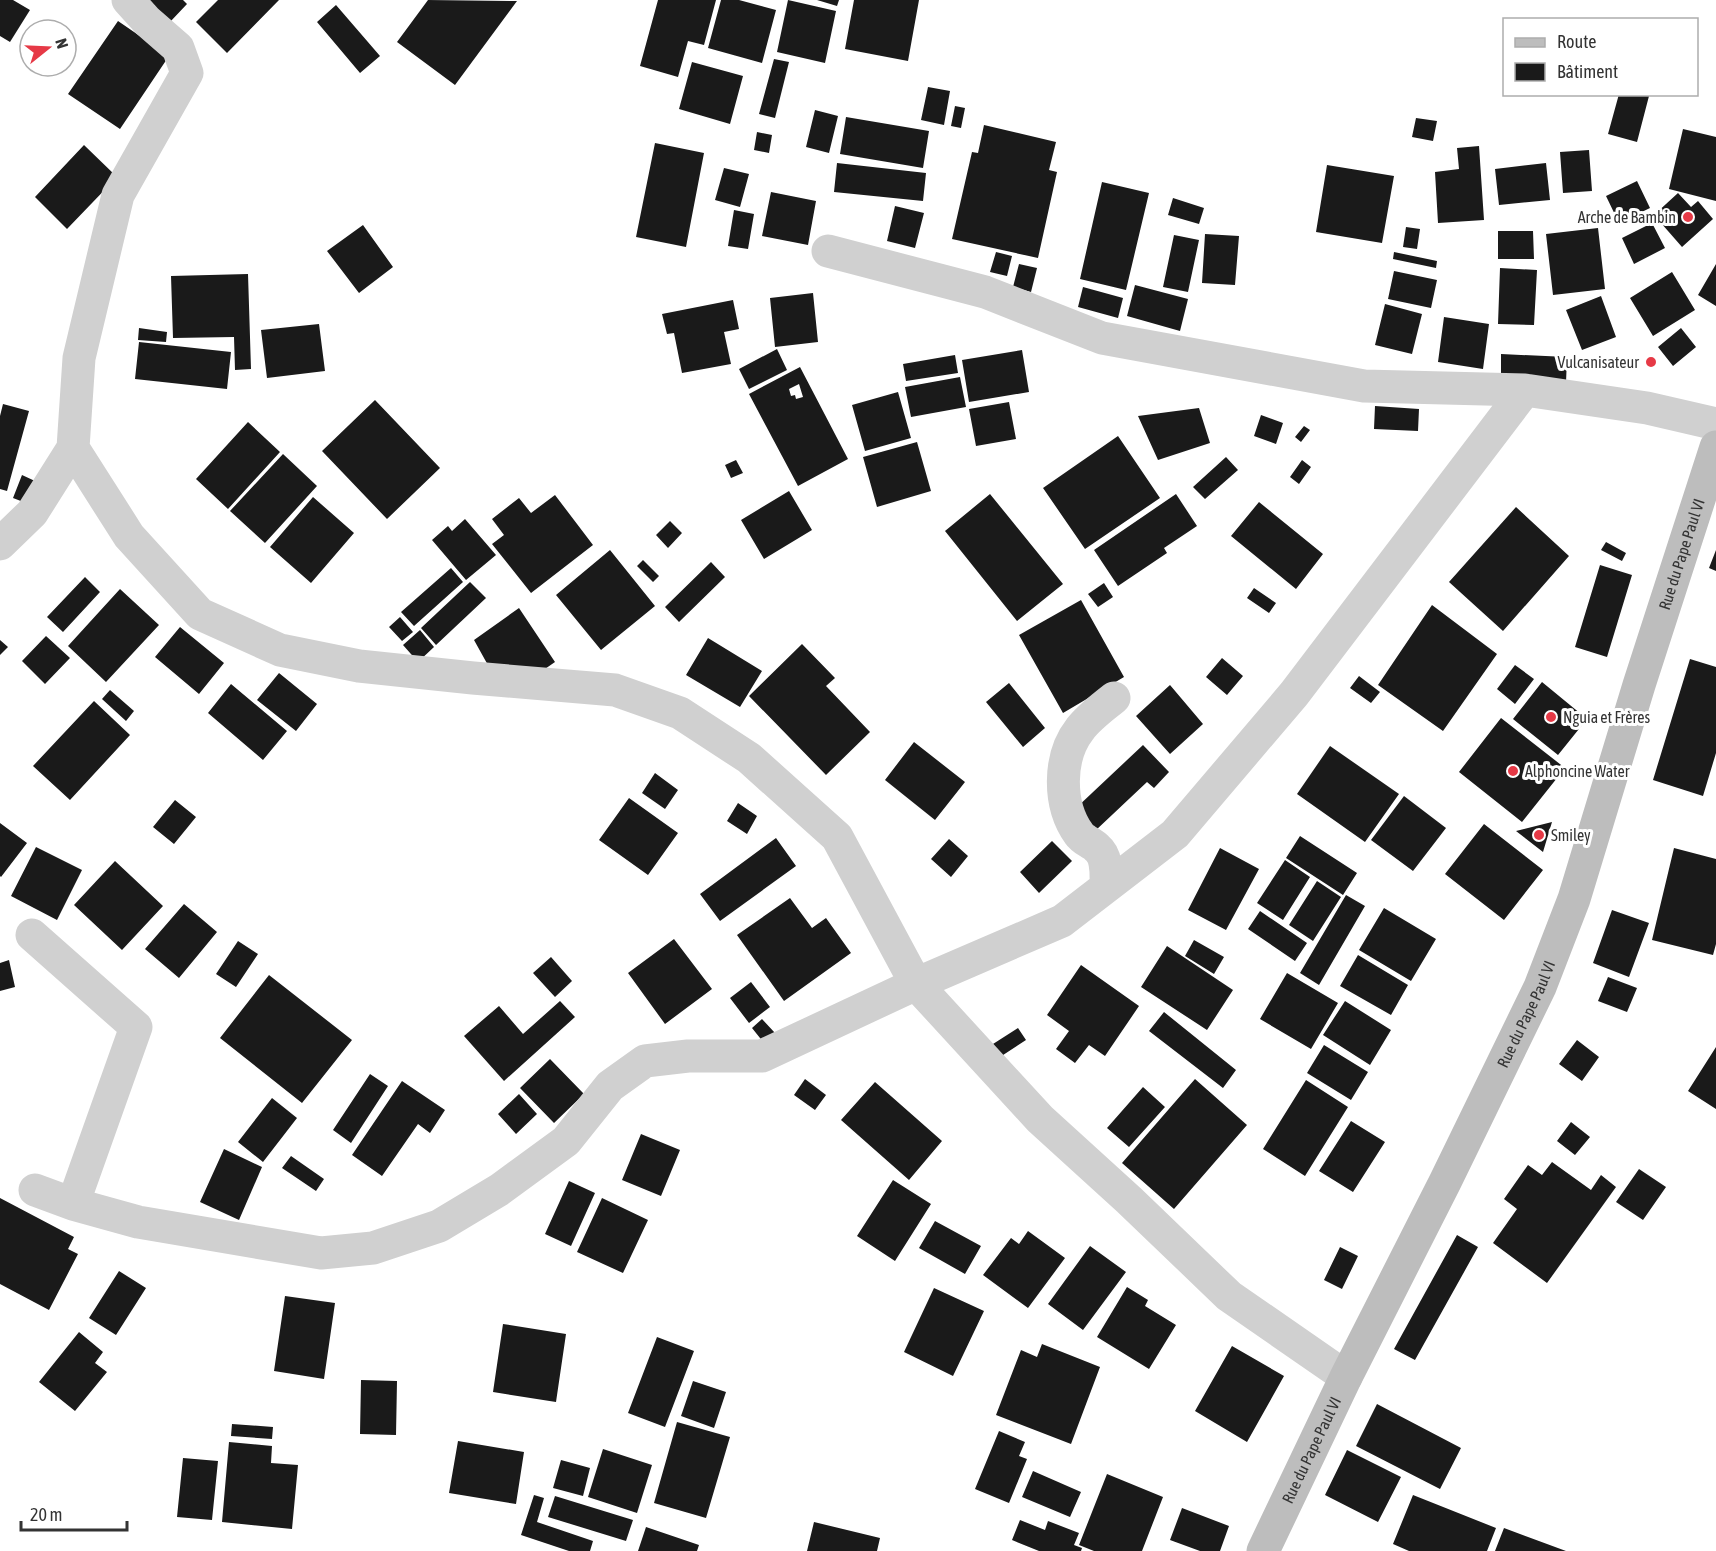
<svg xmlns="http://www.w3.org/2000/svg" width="1716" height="1551" font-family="'Asap Condensed',sans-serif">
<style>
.building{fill:#1a1a1a;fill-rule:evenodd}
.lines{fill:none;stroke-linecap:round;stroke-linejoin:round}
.street{stroke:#d0d0d0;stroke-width:33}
.secondary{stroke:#bdbdbd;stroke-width:33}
.poi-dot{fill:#e63946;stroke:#fff;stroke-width:2}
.labels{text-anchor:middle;stroke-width:6;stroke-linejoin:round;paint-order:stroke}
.poi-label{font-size:16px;fill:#333;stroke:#fff;text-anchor:start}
.street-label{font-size:16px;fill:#333;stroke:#fff}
</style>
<rect width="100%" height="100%" fill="#fff"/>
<path class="building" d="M0 0H13L30 10 10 42 0 36Z
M145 0H183L187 4 170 22Z
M218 0H279L227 53 196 22Z
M428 0 517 1 455 85 397 42Z
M658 0H716L704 45 688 41 678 77 640 66Z
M721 0H739L776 10 762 63 708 48Z
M788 0 836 11 825 63 777 52Z
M817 0H839L837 6Z
M854 0H919L908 61 845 49Z
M336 5 380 56 360 73 317 22Z
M118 21 169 56 120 129 68 94Z
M774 59 789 62 775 118 759 114Z
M692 62 743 76 730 124 679 109Z
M928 87 950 91 944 125 921 120Z
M1619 94 1649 96 1637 142 1608 134Z
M955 106 965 108 961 128 951 126Z
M815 110 838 116 829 153 806 147Z
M846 117 929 131 923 168 840 154Z
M1416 118 1437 121 1433 141 1412 137Z
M984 125 1056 142 1049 170 1057 172 1038 258 952 239 972 152 978 153Z
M1683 129 1716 137V201L1669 189Z
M757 132 772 135 769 153 754 150Z
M655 143 704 153 686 247 636 237Z
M84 145 117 177 67 229 35 197Z
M1479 146 1484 220 1438 223 1435 172 1459 169 1457 148Z
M1589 150 1592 191 1563 193 1560 152Z
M837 163 926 173 923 201 834 192Z
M1546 163 1550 200 1499 205 1495 169Z
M1327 165 1394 176 1382 243 1316 232Z
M724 168 749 174 740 207 715 200Z
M1637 181 1650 208 1619 223 1606 196Z
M1102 182 1149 193 1126 290 1080 279Z
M771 192 816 201 808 245 762 236Z
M1678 193 1691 207 1698 201 1713 219 1682 247 1654 215Z
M1173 198 1204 208 1199 224 1168 215Z
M895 206 924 213 915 248 887 241Z
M734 210 754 214 748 249 728 246Z
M1652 223 1665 248 1634 264 1622 238Z
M363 225 393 267 359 293 327 251Z
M1406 227 1420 229 1417 249 1403 247Z
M1598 228 1605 289 1553 295 1546 234Z
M1498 231H1533L1534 259H1498Z
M1205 234 1239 236 1235 285 1202 283Z
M1174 235 1199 240 1188 292 1163 287Z
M996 252 1012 256 1007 276 990 272Z
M1394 252 1437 261 1436 268 1393 259Z
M1019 264 1037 268 1031 292 1013 287Z
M1716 264V306L1698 295Z
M1500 268 1537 270 1534 325 1498 324Z
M1394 271 1437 280 1431 308 1388 299Z
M1672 272 1695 310 1653 336 1630 298Z
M248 274 251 369 235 370 234 337 173 338 171 276Z
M1135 285 1188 299 1180 331 1127 316Z
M1083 287 1123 298 1118 318 1078 307Z
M813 293 818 342 775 347 770 298Z
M1601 296 1616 337 1582 350 1566 310Z
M733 300 739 329 724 332 731 364 682 373 674 333 667 334 662 314Z
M1385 304 1422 314 1412 354 1375 345Z
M1444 317 1489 324 1483 369 1438 362Z
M319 324 325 371 267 378 261 330Z
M139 328 167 332 166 342 138 340Z
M1681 328 1696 347 1673 366 1658 347Z
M139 342 231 352 227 389 135 379Z
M777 349 787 370 749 389 739 369Z
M1022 350 1029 392 969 402 962 360Z
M1501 354 1567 357 1566 383 1501 380Z
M955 355 958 373 906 381 903 364Z
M800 367 848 459 798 486 749 394ZM799 384 803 397 796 399 795 395 791 396 789 389Z
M960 377 966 407 911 417 905 387Z
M898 392 911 438 865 451 852 405Z
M375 400 440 468 387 519 322 451Z
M1009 402 1016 439 976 446 969 409Z
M3 404 29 411 7 491 0 489V416Z
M1375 406 1419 409 1418 431 1374 429Z
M1199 408 1210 443 1158 460 1138 416Z
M1261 415 1283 423 1276 444 1254 436Z
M248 422 280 452 228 509 196 479Z
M1304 426 1310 430 1301 442 1295 437Z
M1118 436 1160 498 1085 549 1043 488Z
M917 442 931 491 877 507 863 457Z
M283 454 317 486 265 543 230 511Z
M1226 457 1238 470 1205 499 1193 487Z
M736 460 743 473 731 478 725 465Z
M1302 460 1311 467 1299 484 1290 477Z
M22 475 35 481 26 503 13 498Z
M789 491 812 530 764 559 741 520Z
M990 494 1063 584 1017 621 945 531Z
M1176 494 1197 526 1164 548 1167 553 1118 586 1094 550Z
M555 495 593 545 531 593 492 544 504 535 492 519 519 498 531 513Z
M313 497 354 533 311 583 270 547Z
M1259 502 1323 554 1296 589 1231 536Z
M1516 507 1569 556 1503 631 1449 582Z
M465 519 496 555 466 580 432 540 448 526 452 531Z
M670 521 682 533 668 548 656 535Z
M1606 542 1626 553 1622 561 1601 550Z
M610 550 655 606 601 650 556 595Z
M1716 550V571L1709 568Z
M643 560 659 576 653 582 637 566Z
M711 562 725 577 679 622 665 607Z
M1600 565 1632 575 1607 657 1575 647Z
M451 568 463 582 414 626 401 612Z
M85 577 100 592 63 632 47 617Z
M470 582 486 598 436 645 421 628Z
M1104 583 1113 597 1098 607 1088 594Z
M1254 588 1276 603 1269 613 1247 598Z
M120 589 159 625 106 682 68 646Z
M1081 600 1124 677 1063 713 1019 635Z
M1432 605 1497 654 1443 731 1378 685Z
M519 608 555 662 529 680 489 667 474 640Z
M400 617 413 632 402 641 389 627Z
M180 627 224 663 199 694 155 657Z
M420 630 434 647 418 662 403 645Z
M46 636 70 658 45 684 22 661Z
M708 638 762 671 740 707 686 675Z
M0 640 8 647 0 655Z
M802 644 835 678 826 686 870 732 826 775 749 696Z
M1222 658 1243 676 1227 695 1206 677Z
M1690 659 1716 667V753L1703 796 1653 780Z
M1515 665 1534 679 1515 704 1497 689Z
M279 673 317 704 296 731 257 700Z
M1359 676 1380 692 1371 703 1350 688Z
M1542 682 1587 719 1558 755 1513 719Z
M1009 683 1045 728 1023 747 986 702Z
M231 684 287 731 263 760 208 713Z
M1170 685 1203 724 1170 754 1136 716Z
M110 690 134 711 126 721 102 699Z
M94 701 130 735 70 800 33 766Z
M1501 718 1565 768 1522 822 1459 772Z
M914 742 965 782 935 820 885 780Z
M1143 745 1169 772 1154 788 1147 782 1095 831 1075 809Z
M1330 746 1399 794 1365 842 1297 794Z
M655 773 678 790 665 809 642 793Z
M1404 796 1446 828 1413 871 1371 840Z
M629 798 678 833 648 875 599 840Z
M175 800 196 817 174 844 153 827Z
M738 803 757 816 747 834 727 821Z
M1552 822 1543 852 1516 831Z
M0 823 27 843 1 877 0 876Z
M1484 824 1543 870 1504 920 1445 874Z
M1300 836 1357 873 1343 895 1286 858Z
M776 838 796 866 720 921 700 894Z
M949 839 968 856 951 877 931 859Z
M1052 841 1072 861 1039 893 1020 872Z
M36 847 82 870 57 920 11 896Z
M1220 848 1259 869 1226 930 1188 910Z
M1674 848 1716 859V944L1713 955 1652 940Z
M1285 860 1310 877 1283 920 1257 903Z
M115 861 163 906 122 950 74 905Z
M1317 881 1341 897 1313 941 1289 925Z
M1346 895 1365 906 1319 985 1300 973Z
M790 898 812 928 826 918 851 953 784 1001 737 935Z
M184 904 217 932 179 978 145 949Z
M1384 908 1436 939 1411 981 1359 950Z
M1612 910 1649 923 1629 977 1593 963Z
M1260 911 1307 943 1295 961 1248 929Z
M674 939 712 989 665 1024 628 973Z
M1194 940 1224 957 1214 974 1185 956Z
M238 941 258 954 236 987 216 974Z
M1167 946 1233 990 1207 1030 1141 987Z
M1358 955 1408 985 1391 1015 1340 986Z
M551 957 572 981 555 997 533 973Z
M9 960 15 987 0 991V963Z
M1081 965 1139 1006 1105 1056 1089 1045 1075 1063 1056 1049 1069 1031 1047 1015Z
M1287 973 1338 1003 1311 1049 1260 1019Z
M269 975 352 1040 302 1103 220 1038Z
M1608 977 1637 988 1627 1012 1598 1001Z
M751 982 770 1007 749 1023 730 998Z
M560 1001 575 1017 504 1081 464 1036 499 1006 523 1034Z
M1345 1001 1391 1030 1370 1065 1323 1035Z
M1164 1012 1236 1070 1223 1088 1149 1031Z
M762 1019 775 1033 764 1043 752 1028Z
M1018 1028 1026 1040 1000 1057 993 1044Z
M1577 1040 1599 1057 1582 1081 1559 1064Z
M1324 1045 1368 1072 1351 1100 1307 1073Z
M1716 1047V1109L1688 1091Z
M550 1059 584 1094 554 1123 520 1088Z
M370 1074 388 1086 351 1143 333 1130Z
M805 1079 826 1095 815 1110 794 1095Z
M1195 1079 1247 1125 1174 1209 1122 1163Z
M1306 1080 1348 1107 1305 1176 1263 1149Z
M402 1081 445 1110 430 1133 418 1124 382 1176 352 1155Z
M875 1082 942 1141 909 1180 841 1120Z
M1143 1087 1165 1107 1129 1147 1107 1128Z
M519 1094 537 1114 516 1134 498 1114Z
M272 1098 297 1118 263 1162 238 1142Z
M1351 1121 1385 1142 1353 1192 1319 1171Z
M1571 1122 1590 1137 1575 1155 1557 1141Z
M641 1134 680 1150 661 1196 622 1180Z
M224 1149 262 1167 239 1220 200 1202Z
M291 1156 324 1179 316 1191 282 1168Z
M1552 1162 1591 1190 1601 1175 1616 1187 1547 1283 1493 1243 1517 1209 1504 1199 1528 1165 1542 1175Z
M1639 1169 1666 1187 1643 1220 1616 1202Z
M893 1180 931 1204 895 1261 857 1236Z
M569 1181 595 1193 571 1246 545 1234Z
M0 1198 74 1237 68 1249 78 1254 49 1310 0 1284Z
M602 1198 648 1220 623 1273 577 1252Z
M935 1221 981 1246 965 1274 919 1248Z
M1028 1231 1065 1258 1028 1308 983 1275 1011 1238 1019 1244Z
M1457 1235 1478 1247 1415 1360 1394 1349Z
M1090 1246 1126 1272 1083 1330 1048 1304Z
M1340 1247 1358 1256 1342 1289 1324 1280Z
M119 1271 146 1288 116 1335 89 1318Z
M1127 1287 1148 1300 1145 1306 1176 1325 1149 1369 1097 1337Z
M934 1288 984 1311 953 1376 904 1352Z
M285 1296 335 1303 324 1379 274 1371Z
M503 1324 566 1334 556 1402 493 1392Z
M79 1332 103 1352 95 1363 107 1372 75 1411 39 1382Z
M657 1337 694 1351 665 1427 628 1413Z
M1042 1344 1100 1367 1071 1444 996 1415 1021 1350 1037 1357Z
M1232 1346 1284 1376 1247 1442 1195 1411Z
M361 1380 397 1381 396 1435 360 1434Z
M693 1381 726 1392 714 1428 681 1416Z
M1377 1404 1461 1448 1440 1489 1356 1446Z
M677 1422 730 1437 706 1518 654 1503Z
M232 1424 273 1427 272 1439 231 1436Z
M999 1431 1025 1442 1019 1456 1027 1459 1009 1503 975 1489Z
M458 1441 524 1452 516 1504 449 1493Z
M229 1442 272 1446 271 1463 298 1465 292 1529 222 1522Z
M603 1449 652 1465 637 1513 588 1497Z
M1347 1450 1401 1477 1378 1522 1325 1495Z
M183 1458 218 1461 212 1520 177 1517Z
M561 1460 590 1468 583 1496 553 1488Z
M1033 1471 1081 1492 1070 1517 1022 1497Z
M1107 1474 1163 1497 1142 1551H1094L1079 1545Z
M534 1495 544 1498 537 1522 593 1541 590 1551H569L521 1535Z
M1413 1495 1496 1528 1487 1551H1409L1393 1544Z
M555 1496 633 1520 626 1541 548 1517Z
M1182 1508 1229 1526 1220 1551H1200L1170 1540Z
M1020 1520 1045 1530 1048 1521 1079 1533 1074 1545 1082 1548 1081 1551H1039L1012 1540Z
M814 1522 880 1538 877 1551H807Z
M646 1527 699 1545 697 1551H638Z
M1504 1528 1566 1551H1495Z"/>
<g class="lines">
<path class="street" d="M128 0 147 21 178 48 187 73 118 195 79 358 73 448 129 536 200 614 280 650 359 666 473 678 615 690 680 713 749 758 837 837 916 984 1040 1119 1129 1200 1229 1296 1346 1377
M828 251 985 292 1102 338 1364 386 1525 390 1647 408 1716 424
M0 544 32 513 73 448
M1106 887C1106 875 1108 857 1097 848 1092 843 1083 840 1079 834 1058 805 1058 757 1080 729 1089 717 1103 707 1114 698
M32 935 136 1027 73 1204
M35 1190 73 1204 138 1222 321 1253 373 1248 439 1226 499 1190 566 1141 610 1086 645 1061 688 1056H762L916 984 1062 921 1175 834 1294 694 1525 390"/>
<path class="secondary" id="s1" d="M1263 1551 1346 1377 1445 1182 1540 987 1574 899 1639 685 1716 447"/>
</g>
<g class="poi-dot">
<circle cx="1688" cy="217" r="6"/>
<circle cx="1651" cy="362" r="6"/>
<circle cx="1551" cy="717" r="6"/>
<circle cx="1513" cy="771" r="6"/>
<circle cx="1539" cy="835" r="6"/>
</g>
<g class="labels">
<g class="poi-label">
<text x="1676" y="223" text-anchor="end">Arche de Bambin</text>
<text x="1639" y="368" text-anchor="end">Vulcanisateur</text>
<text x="1563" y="723">Nguia et Frères</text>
<text x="1525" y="777">Alphoncine Water</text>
<text x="1551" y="841">Smiley</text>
</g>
<g class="street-label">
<text dy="6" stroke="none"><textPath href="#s1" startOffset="1084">Rue du Pape Paul VI</textPath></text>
<text dy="6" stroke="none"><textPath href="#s1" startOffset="598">Rue du Pape Paul VI</textPath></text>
<text dy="6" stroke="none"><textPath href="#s1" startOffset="112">Rue du Pape Paul VI</textPath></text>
</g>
</g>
<rect x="1503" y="18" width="195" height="78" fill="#ffffff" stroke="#adadad" stroke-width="1.5"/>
<rect x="1515" y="38" width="30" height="9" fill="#bdbdbd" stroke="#adadad" stroke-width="1.5"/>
<text x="1557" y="48" font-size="18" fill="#333333">Route</text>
<rect x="1515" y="63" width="30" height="18" fill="#1a1a1a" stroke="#adadad" stroke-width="1.5"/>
<text x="1557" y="78" font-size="18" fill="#333333">Bâtiment</text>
<g transform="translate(48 48) rotate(72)"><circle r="28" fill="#ffffff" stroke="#adadad" stroke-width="1.5"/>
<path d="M0-4.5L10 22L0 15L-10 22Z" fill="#e63946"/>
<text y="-9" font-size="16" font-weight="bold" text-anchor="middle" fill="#333333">N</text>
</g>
<path d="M21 1521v9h106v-9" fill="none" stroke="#333333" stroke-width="3"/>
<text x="30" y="1521" font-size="18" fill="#333333" stroke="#ffffff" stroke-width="4.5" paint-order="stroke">20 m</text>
</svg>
